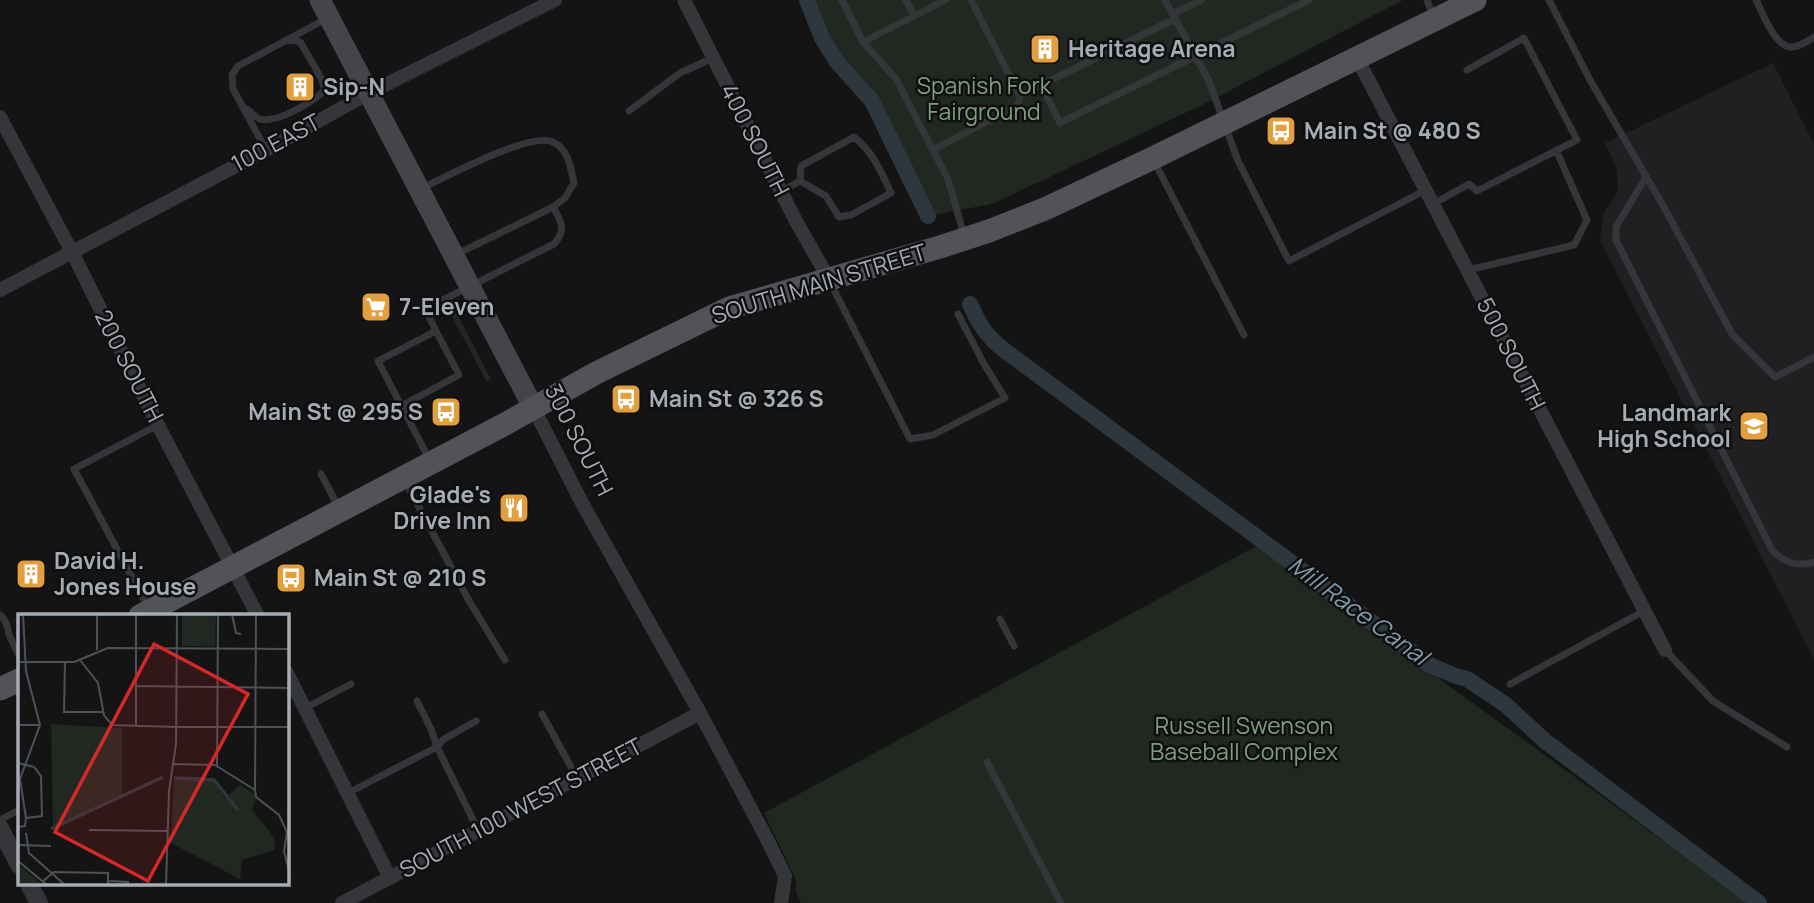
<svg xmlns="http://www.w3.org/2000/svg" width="1814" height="903" font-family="Manrope,sans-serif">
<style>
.built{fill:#202022}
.green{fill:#202821}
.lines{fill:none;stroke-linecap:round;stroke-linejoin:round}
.canal{stroke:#2e373d;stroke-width:16}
.service{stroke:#35363a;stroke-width:7}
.minor{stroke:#35363a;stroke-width:14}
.tertiary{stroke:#35363a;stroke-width:18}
.secondary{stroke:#43454a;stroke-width:21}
.primary{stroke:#515359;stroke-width:23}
.labels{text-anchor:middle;stroke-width:5;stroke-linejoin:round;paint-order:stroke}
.poi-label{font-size:23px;font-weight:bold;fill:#a6acb4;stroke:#0f0f10;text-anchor:start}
.park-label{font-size:23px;fill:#7f9e7f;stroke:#0f0f10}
.street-label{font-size:23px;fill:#a6acb4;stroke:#0f0f10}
.water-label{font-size:24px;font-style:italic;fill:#809bad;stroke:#0f0f10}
.inset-river{fill:none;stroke:#2e373d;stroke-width:3.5}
.inset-road{fill:none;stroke:#4e5155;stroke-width:2}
.view{fill:#d62828;fill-opacity:0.15;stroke:#d62828;stroke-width:3.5}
.inset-edge{fill:none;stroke:#a6acb4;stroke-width:3.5}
</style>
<rect width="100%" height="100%" fill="#141415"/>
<path class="built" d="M1773 63 1814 144V660L1600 240 1604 212 1618 192 1617 170 1605 143Z"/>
<path class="green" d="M807 0H1403L1204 104 992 204 928 216 872 102 837 62 822 38Z
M454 308 491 379 487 382 448 309Z
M1256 546 1749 903H801L796 892V880L764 813Z"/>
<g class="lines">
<path class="canal" d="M807 0 822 38 837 62 872 101 928 216
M970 304C979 324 986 336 1004 350L1430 665 1456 676 1467 679 1506 705 1545 741 1759 903"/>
<path class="service" d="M842 0 863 42 896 79 948 179 964 235
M906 0 914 16
M971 0 1020 96 1041 85
M1165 0 1209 81 1238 161 1289 261 1426 190
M1427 0 1433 16
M1549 0 1590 80 1665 209 1732 334 1775 377 1814 357
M1756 0C1763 13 1775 49 1793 47 1800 46 1808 41 1814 37
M1172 14 1202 0
M1175 19 1041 85 1060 123 1309 0
M863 42 946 0
M247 109C251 112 256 118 260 119 277 124 314 101 325 90L321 78 301 43 295 40 288 41
M629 111 680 73 713 58
M266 150 233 89 232 75 238 66 326 19
M933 150 1018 105 1020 96
M1154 161 1244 335
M1646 177 1616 227V240L1772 550C1784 563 1797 567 1814 562
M422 188C446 177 531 131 553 142 568 148 571 169 574 183L565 198 553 207 455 255
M781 192 800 181 826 196 839 217 851 215 891 193C880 170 874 153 854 137L801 166 800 181
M1433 204 1469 184 1477 191 1577 140 1524 38 1467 70
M1468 270 1574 245 1587 220 1556 150
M830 282 910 439 933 435 1005 398 984 364 958 314
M401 406 459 375 436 331
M429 459 378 361 436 331 425 309 554 244C567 230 561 221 553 207
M321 474 339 508
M405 481 468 599 505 660
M148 607 74 469 158 425
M0 615C8 622 7 628 10 637 13 643 16 649 19 655
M1000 619 1014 646
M1665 650 1713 701 1787 747
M1510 684 1644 611
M417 701 431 729 437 747 478 830
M305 708 351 684
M542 714 577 778
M987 762 1061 903
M348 793 437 747 444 739 476 721
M0 820 15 812"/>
<path class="minor" d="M684 0 797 223 829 279
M1357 58 1665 650
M0 117 72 252 158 425 258 616
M0 290 266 150 369 93 555 0
M533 407 582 503 700 713 767 839 785 876 781 903
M287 673 390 878
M342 903 700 713"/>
<path class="tertiary" d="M0 828 19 865
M29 884 39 903"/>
<path class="secondary" d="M320 0 533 407"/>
<path class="primary" d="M140 616 507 423 596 373 729 308 940 247 989 231 1047 208 1153 158 1475 0
M0 689 19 680"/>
</g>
<defs>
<g id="building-square" transform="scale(1.575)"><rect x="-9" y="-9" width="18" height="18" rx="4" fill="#e39f3e" stroke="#0f0f10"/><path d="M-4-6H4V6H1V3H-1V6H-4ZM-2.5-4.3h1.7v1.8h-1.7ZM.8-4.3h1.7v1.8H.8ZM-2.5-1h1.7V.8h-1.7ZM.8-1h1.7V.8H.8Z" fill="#fff"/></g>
<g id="bus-square" transform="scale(1.575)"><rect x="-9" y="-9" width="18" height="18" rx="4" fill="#e39f3e" stroke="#0f0f10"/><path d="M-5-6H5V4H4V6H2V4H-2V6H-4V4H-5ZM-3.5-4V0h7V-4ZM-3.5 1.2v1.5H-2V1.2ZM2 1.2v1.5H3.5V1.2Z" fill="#fff"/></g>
<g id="supermarket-square" transform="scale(1.575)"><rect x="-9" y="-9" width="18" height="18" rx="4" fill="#e39f3e" stroke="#0f0f10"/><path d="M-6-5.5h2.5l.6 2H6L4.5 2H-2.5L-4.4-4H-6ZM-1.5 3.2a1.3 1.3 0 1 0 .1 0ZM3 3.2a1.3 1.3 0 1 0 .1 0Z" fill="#fff"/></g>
<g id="school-square" transform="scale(1.575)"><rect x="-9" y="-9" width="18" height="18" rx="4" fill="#e39f3e" stroke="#0f0f10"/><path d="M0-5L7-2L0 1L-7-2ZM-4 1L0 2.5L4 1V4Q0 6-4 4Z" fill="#fff"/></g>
<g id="restaurant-square" transform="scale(1.575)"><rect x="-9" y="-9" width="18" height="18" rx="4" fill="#e39f3e" stroke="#0f0f10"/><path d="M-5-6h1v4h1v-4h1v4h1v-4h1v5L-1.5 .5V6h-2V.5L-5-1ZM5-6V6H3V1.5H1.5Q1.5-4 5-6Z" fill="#fff"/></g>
</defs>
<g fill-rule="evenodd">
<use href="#building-square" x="1045" y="49"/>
<use href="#building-square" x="300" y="87"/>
<use href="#bus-square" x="1281" y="131"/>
<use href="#supermarket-square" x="376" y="307"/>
<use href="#bus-square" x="626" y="399"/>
<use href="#bus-square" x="446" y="412"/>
<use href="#school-square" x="1754" y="426"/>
<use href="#restaurant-square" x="514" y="508"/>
<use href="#building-square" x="31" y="574"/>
<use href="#bus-square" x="291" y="578"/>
</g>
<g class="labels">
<g class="poi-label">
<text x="1068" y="57">Heritage Arena</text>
<text x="323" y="95">Sip-N</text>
<text x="1304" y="139">Main St @ 480 S</text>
<text x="399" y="315">7-Eleven</text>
<text x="649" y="407">Main St @ 326 S</text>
<text x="423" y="420" text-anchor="end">Main St @ 295 S</text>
<text x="1731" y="421" text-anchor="end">Landmark<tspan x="1731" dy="26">High School</tspan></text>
<text x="491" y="503" text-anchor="end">Glade's<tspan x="491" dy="26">Drive Inn</tspan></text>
<text x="54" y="569">David H.<tspan x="54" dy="26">Jones House</tspan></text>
<text x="314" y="586">Main St @ 210 S</text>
</g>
<g class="park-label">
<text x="984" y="94">Spanish Fork<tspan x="984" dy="26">Fairground</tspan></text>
<text x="1244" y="734">Russell Swenson<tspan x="1244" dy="26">Baseball Complex</tspan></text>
</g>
<g class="street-label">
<text transform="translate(755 140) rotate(63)" y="8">400 SOUTH</text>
<text transform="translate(276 143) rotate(-28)" y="8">100 EAST</text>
<text transform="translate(819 284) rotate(-17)" y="8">SOUTH MAIN STREET</text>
<text transform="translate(1511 354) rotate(63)" y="8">500 SOUTH</text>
<text transform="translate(129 366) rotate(63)" y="8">200 SOUTH</text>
<text transform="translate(579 440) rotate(63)" y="8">300 SOUTH</text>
<text transform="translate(521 808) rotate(-28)" y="8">SOUTH 100 WEST STREET</text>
</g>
<g class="water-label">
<text transform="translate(1358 611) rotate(36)" y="8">Mill Race Canal</text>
</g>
</g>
<g transform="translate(18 614)">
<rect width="271" height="271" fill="#141415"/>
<path d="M164 0H198L197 32H164ZM33 110 104 114V180L35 214ZM181 163 196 166 207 184 222 171 235 179 238 186 234 196 256 223 257 236 224 246 222 265 153 229 156 164ZM0 250 25 271H0Z" fill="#202821"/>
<path class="inset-river" d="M156 164 196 166 220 196M33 215 145 163"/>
<path class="inset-road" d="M79 0V36M214 0 218 19 223 20M238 0 237 176 238 183 261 201 269 218 266 237 272 261M62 46 80 69 86 101 94 111 158 113M0 48H56L90 34 272 35M47 49 46 98H85M118 72 272 74M0 111H22M118 113V0M158 113H272M0 149 16 153 23 162 24 202 8 204M155 150 197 151 237 176M199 152 200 0M0 213 7 212 8 204 2 165 22 111 8 57 5 0M71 216 149 217M8 219 11 239 47 271M0 231 33 232M0 247 29 271M25 267 36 258 90 259V271M90 267 111 268M148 271 151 177 158 130 159 0"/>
<path class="view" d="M136 30 230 80 130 267 37 218Z"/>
<rect width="271" height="271" class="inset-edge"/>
</g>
</svg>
